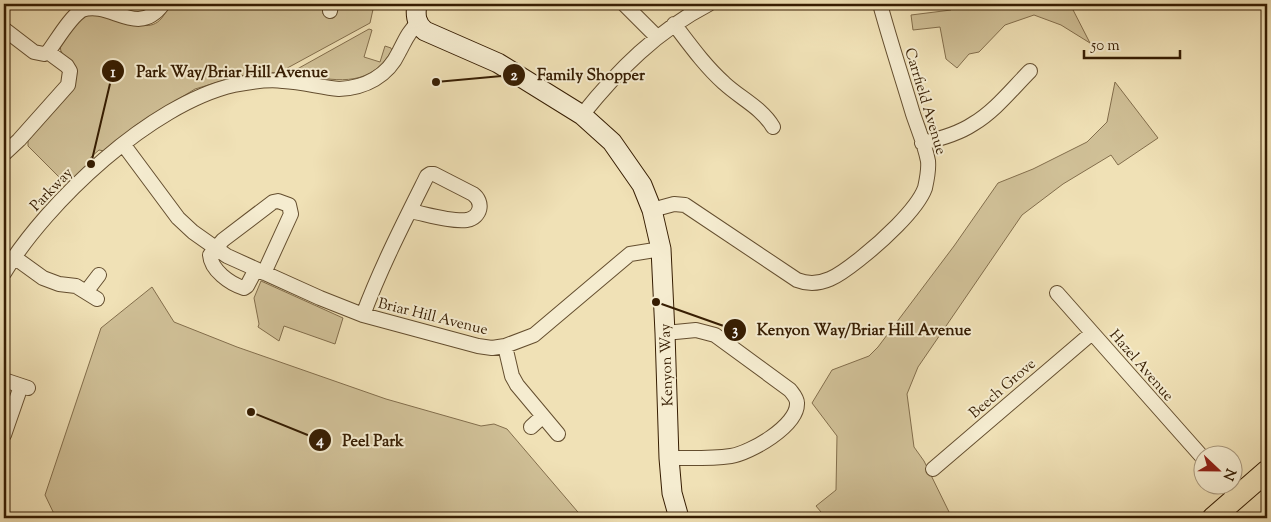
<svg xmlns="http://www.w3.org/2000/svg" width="1271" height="522" font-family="'Sorts Mill Goudy',serif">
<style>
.green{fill:#d0c097;stroke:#836e4c}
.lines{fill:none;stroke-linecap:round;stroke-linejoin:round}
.street-casing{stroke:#644e2f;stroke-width:16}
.secondary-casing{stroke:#361d02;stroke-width:21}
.primary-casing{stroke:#361d02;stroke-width:23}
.street{stroke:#f5ecd0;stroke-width:14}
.secondary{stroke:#f5ecd0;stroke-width:19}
.primary{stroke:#f0e1b6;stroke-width:21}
.labels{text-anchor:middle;stroke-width:4;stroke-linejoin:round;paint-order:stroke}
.street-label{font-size:15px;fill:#361d02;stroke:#f5ecd0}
.leader{fill:none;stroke:#361d02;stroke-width:2}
.callout-dot{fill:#361d02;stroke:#f5ecd0;stroke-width:2}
.mark-label{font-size:15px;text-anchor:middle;font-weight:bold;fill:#fff}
.callout-label{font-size:16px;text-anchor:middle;font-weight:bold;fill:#361d02;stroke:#f5ecd0;stroke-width:4;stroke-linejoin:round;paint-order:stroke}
</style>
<rect width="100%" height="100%" fill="#f0e1b6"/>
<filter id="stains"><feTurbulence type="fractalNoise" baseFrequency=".004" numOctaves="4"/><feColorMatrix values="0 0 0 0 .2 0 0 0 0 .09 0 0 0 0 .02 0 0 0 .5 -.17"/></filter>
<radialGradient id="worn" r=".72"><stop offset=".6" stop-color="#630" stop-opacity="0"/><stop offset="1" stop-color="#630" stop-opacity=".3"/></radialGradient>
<path class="green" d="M169 4H320L323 9V14L335 16 336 10 343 6 353 7 354 4 374 5 370 23 280 72 238 76 195 89 136 125 104 151 99 150 91 157 90 162 71 181H63L28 146V138L73 87C87 59 56 60 61 45 68 36 76 21 86 16 116 1 152 53 169 4Z
M951 4H1070L1090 43 1061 25 1034 15 1005 25 979 52 969 54 957 68 946 59 940 27 913 30 911 15 951 10Z
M369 29 372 30 364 57 380 62 385 46 391 48 392 51C388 56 384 62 380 66 355 89 320 77 290 73Z
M1115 82 1158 138 1118 165 1111 155 1063 184 1022 215 918 367 907 394 914 447 924 461 952 518H826L816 506 836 490 837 436 812 403 832 370 869 356 878 347 954 246 998 183 1033 169 1087 142 1107 122Z
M261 281 343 318 335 344 284 326 279 341 258 327 259 324 254 298Z
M152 287 174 322 237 347 386 399 481 426 494 424 507 429 583 518H56L45 495 101 328Z"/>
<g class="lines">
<g class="street-casing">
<path id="street" d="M624 4 657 37
M330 11 331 4
M674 24C690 45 705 66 724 83 740 98 762 108 773 127
M4 29 34 52 44 54 48 52 67 66 70 71 68 85 19 140 4 154
M48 52C57 40 70 17 82 10 111 0 137 39 163 4
M582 115C618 70 657 31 709 4
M922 143C940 139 958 134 973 124 995 111 1012 89 1030 71
M123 144 178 218 193 232 227 256 320 298 363 315 478 346 492 348 505 346 534 335 630 254 661 249
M652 210 674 204 685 205 797 280C822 290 842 273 861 258 880 243 917 210 925 188 927 179 929 170 928 161 925 145 918 129 913 114 902 77 890 41 880 4
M14 257 43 278 59 284 76 286 97 299
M256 269 247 286 244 288C230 284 211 270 210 255L223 240 273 202 278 201 289 205 291 214 264 273
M4 273C47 202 151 104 234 85 249 82 268 79 283 81 302 82 320 87 339 89 365 88 388 76 399 52 405 41 408 32 418 23
M86 292 99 275
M1057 293 1204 459
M363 315C381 267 404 222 427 176L430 174H434L473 194C484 202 481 217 467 220 451 222 426 214 410 211
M665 333 696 330 715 335 790 390C793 394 797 398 797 403 798 426 750 453 731 456 710 459 689 458 669 458
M505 346 512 376 517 385 558 434
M7 381 28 388
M531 427 543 416
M4 435 21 386
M933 469 1092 333
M1226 484 1237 497"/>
</g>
<g class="secondary-casing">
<path id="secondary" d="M417 4C415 15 416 24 425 31L498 63 582 115 612 142 642 185 652 210 661 249 665 333 669 458 672 493 679 518"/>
</g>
<g class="primary-casing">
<path id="primary" d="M1213 518 1267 471"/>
</g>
<use href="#street" class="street"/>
<use href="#secondary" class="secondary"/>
<use href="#primary" class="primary"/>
</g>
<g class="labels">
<g class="street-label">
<text transform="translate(926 101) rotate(73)" y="5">Carrfield Avenue</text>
<text transform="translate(51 189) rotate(-46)" y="5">Parkway</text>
<text transform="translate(433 316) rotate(14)" y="5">Briar Hill Avenue</text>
<text transform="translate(666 365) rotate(-92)" y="5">Kenyon Way</text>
<text transform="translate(1142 365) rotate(49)" y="5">Hazel Avenue</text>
<text transform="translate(1002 388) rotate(-41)" y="5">Beech Grove</text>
</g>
</g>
<path class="leader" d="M91 164L113 71M436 82L514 75M656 302L735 330M251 412L320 440"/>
<g class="callout-dot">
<circle cx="91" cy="164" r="5"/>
<circle cx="436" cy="82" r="5"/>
<circle cx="656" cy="302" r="5"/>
<circle cx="251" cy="412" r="5"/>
<circle cx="113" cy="71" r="12"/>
<circle cx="514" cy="75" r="12"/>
<circle cx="735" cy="330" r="12"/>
<circle cx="320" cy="440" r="12"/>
</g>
<g class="mark-label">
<text x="113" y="77">1</text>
<text x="514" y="80">2</text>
<text x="735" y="335">3</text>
<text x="320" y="445">4</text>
</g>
<g class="callout-label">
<text x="232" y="77">Park Way/Briar Hill Avenue</text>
<text x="591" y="80">Family Shopper</text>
<text x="864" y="335">Kenyon Way/Briar Hill Avenue</text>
<text x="373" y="446">Peel Park</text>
</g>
<rect width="1271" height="522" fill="none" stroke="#f0e1b6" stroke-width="20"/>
<rect x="5" y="5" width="1261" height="512" fill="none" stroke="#361d02" stroke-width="2.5"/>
<rect x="10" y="10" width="1251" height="502" fill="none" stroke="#361d02"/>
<g transform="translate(1218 470) rotate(112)"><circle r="24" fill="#f5ecd0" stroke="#a9997e"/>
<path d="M0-4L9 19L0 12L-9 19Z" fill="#8f2418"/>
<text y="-8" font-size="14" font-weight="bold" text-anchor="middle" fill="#361d02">N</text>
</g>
<path d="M1084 50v8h96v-8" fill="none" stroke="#361d02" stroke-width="2.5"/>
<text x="1091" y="50" font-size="15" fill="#361d02" stroke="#f5ecd0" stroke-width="4" paint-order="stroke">50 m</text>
<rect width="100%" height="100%" filter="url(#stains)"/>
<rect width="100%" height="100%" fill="url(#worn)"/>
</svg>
